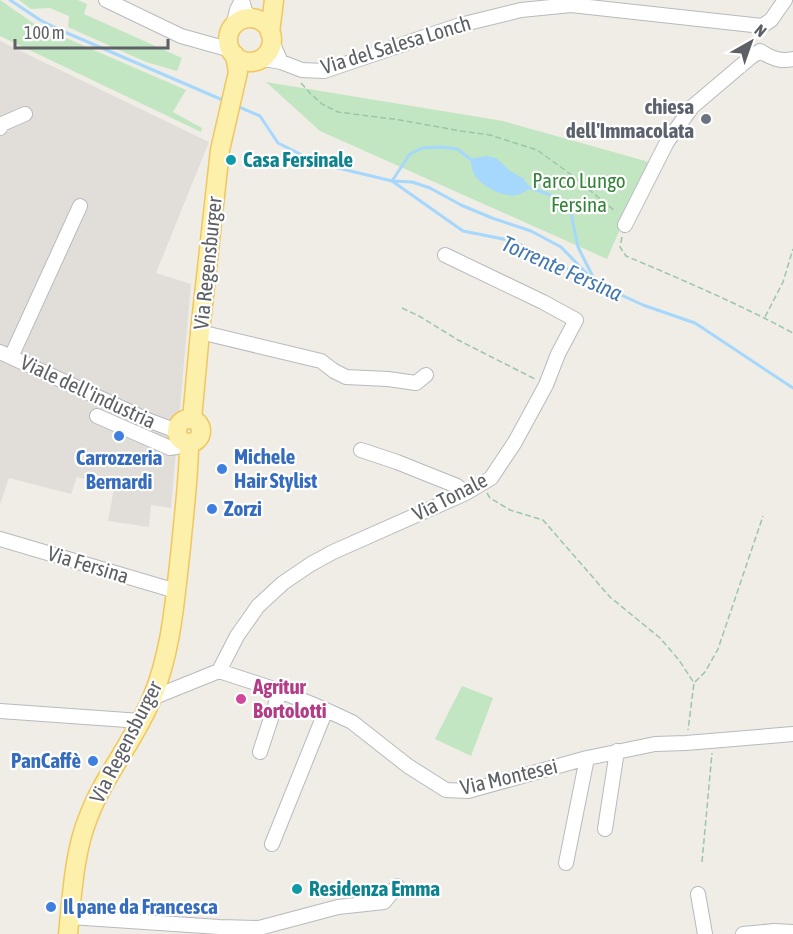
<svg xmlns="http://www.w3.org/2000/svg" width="793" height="934" font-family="'Asap Condensed',sans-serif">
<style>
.industrial{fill:#e1ded9}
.green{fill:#c2e6c2}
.water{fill:#a6d7fd}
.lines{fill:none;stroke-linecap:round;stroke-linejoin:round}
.stream{stroke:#a6d7fd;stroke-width:3}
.minor-casing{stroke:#b7babe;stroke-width:16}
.major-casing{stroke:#efc75e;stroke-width:21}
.path{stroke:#9bc6a8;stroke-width:1.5;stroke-dasharray:6 3;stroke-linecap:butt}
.minor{stroke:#fff;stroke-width:14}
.major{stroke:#fdf0ab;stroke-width:18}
.worship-dot{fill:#6b7280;stroke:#fff;stroke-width:2}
.culture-dot{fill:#0f9aa8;stroke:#fff;stroke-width:2}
.shop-dot{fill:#3f7fe0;stroke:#fff;stroke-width:2}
.hotel-dot{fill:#d1479c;stroke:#fff;stroke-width:2}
.labels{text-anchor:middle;stroke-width:4.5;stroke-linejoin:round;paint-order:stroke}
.street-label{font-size:21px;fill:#5d6065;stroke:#fff}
.worship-label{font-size:21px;font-weight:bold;fill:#5b616d;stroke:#fff;text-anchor:end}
.culture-label{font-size:21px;font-weight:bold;fill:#0d838f;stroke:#fff;text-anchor:start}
.park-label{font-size:21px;fill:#36833a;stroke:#fff}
.shop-label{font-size:21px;font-weight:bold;fill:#366cbe;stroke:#fff;text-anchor:start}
.hotel-label{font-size:21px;font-weight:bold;fill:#b23c85;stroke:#fff;text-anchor:start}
.water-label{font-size:22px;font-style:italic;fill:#4278af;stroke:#fff}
</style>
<rect width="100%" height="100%" fill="#efede5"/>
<path class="industrial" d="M0 41 209 142 156 273 191 284 171 508 151 505 149 527 108 521 114 488 77 477 71 494 9 478 0 504Z"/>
<path class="green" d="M0 0 36 25 186 90 173 112 202 128 201 132 0 36Z
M19 0H78L87 4 84 14 182 58 177 71 146 62 68 27 69 16 50 8 31 9Z
M266 82 503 121 649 162 607 259 320 131Z
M462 686 493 698 471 756 435 739Z"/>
<path class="water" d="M486 156 496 158 510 171 523 178 530 188C526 191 521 194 517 195 503 198 481 186 474 174 472 169 471 164 470 159Z"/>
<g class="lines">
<path class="stream" d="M10 0 40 20 60 30 225 101
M237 106 260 116 278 143 304 156 338 168 392 181 463 231 513 241 595 283 643 305 695 323 793 388
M392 181 410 154 422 148 440 147 457 149 473 161
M393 181 412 182 430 188 461 205 492 218 531 231 561 247 592 279
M527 187 548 194 562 202 571 214 578 247 595 281"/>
<g class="minor-casing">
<path id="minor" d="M106 0 181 36 231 50
M242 0 245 11 251 18
M233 26 237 10 241 2
M272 42 281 62
M760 51C771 58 780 62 793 59
M258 60H270L281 62 302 70 324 71 460 25 521 10 571 5 762 26 771 20 785 0
M0 128 2 124 25 114
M625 225 667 142 692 107 751 57 760 51
M200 332 321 361 334 371 346 377 388 379 416 383 426 375
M0 352 150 421 177 431
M11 357 80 206
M97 416 170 448C176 448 180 447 183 441
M361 450 397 462 457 486 466 493
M0 539 176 591
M219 671 237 636 258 606 283 583 311 564 333 552 466 493 491 478 515 442 546 385 558 354 576 320 543 302 445 255
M152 698 219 671 280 691 326 710 352 722 408 766 446 790 468 791 587 758 655 744 686 743 793 734
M0 711 141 721
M260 752 280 691
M605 829 617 751
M272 844 326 710
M566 863 587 758
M698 894 705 934
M70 917 219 927 259 928 338 907 384 902 397 886
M743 934 774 931 793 932"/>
</g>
<g class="major-casing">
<path id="major" d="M228 40a22 22 0 1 1 44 0a22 22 0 1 1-44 0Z
M270 33 274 0
M177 431a12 12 0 1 1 24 0a12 12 0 1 1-24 0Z
M192 419 200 332 220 150 238 72 235 55
M68 934C72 897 74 852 88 818 104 775 135 740 152 698 172 650 175 598 181 547 184 512 189 477 189 443"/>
</g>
<path class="path" d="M301 83 311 94 322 104 338 112 400 120 461 131 490 135 537 150 569 173 616 212
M622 237 620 247 626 256C683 280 739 304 793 333
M402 308 419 316 458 340 535 379
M765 317 783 282 793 249
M487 493 490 498 510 510 543 520 610 597 660 638 679 660 694 683 688 730
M695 682 705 672 718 649 763 516
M702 862 712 753"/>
<use href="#minor" class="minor"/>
<use href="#major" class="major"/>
</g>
<circle class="worship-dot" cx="706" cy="119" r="6"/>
<g class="culture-dot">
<circle cx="231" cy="160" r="6"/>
<circle cx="297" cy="889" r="6"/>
</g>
<g class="shop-dot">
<circle cx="119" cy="436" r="6"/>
<circle cx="222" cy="469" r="6"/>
<circle cx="212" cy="509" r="6"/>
<circle cx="93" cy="761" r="6"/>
<circle cx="51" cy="907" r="6"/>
</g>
<circle class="hotel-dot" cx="241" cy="699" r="6"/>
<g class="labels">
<g class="street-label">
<text transform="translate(396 45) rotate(-17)" y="7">Via del Salesa Lonch</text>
<text transform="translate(208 263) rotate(-84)" y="7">Via Regensburger</text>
<text transform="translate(88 392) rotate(25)" y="7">Viale dell'industria</text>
<text transform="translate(450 497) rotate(-27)" y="7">Via Tonale</text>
<text transform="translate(88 565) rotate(17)" y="7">Via Fersina</text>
<text transform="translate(126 742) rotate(-63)" y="7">Via Regensburger</text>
<text transform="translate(509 777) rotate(-13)" y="7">Via Montesei</text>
</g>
<g class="worship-label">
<text x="694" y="114">chiesa<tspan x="694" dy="24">dell'Immacolata</tspan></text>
</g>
<g class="culture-label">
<text x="243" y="167">Casa Fersinale</text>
<text x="309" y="896">Residenza Emma</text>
</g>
<g class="park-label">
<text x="579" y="188">Parco Lungo<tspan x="579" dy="24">Fersina</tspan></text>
</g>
<g class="shop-label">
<text x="234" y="464">Michele<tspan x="234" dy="24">Hair Stylist</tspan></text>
<text x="119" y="465" text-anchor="middle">Carrozzeria<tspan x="119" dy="24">Bernardi</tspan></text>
<text x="224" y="516">Zorzi</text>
<text x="81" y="768" text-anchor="end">PanCaffè</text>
<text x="63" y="914">Il pane da Francesca</text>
</g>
<g class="hotel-label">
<text x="253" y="694">Agritur<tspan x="253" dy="24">Bortolotti</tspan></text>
</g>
<g class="water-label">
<text transform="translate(562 268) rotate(24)" y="8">Torrente Fersina</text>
</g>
</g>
<g transform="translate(751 42) rotate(40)" stroke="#ffffff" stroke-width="4.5" paint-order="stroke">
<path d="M0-4.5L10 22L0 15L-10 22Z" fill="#5d6065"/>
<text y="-9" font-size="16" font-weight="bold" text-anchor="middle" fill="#5d6065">N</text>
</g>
<path d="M15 39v9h153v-9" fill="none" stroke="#5d6065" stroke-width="3"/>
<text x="24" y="39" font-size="18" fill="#5d6065" stroke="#ffffff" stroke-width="4.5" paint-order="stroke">100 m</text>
</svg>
